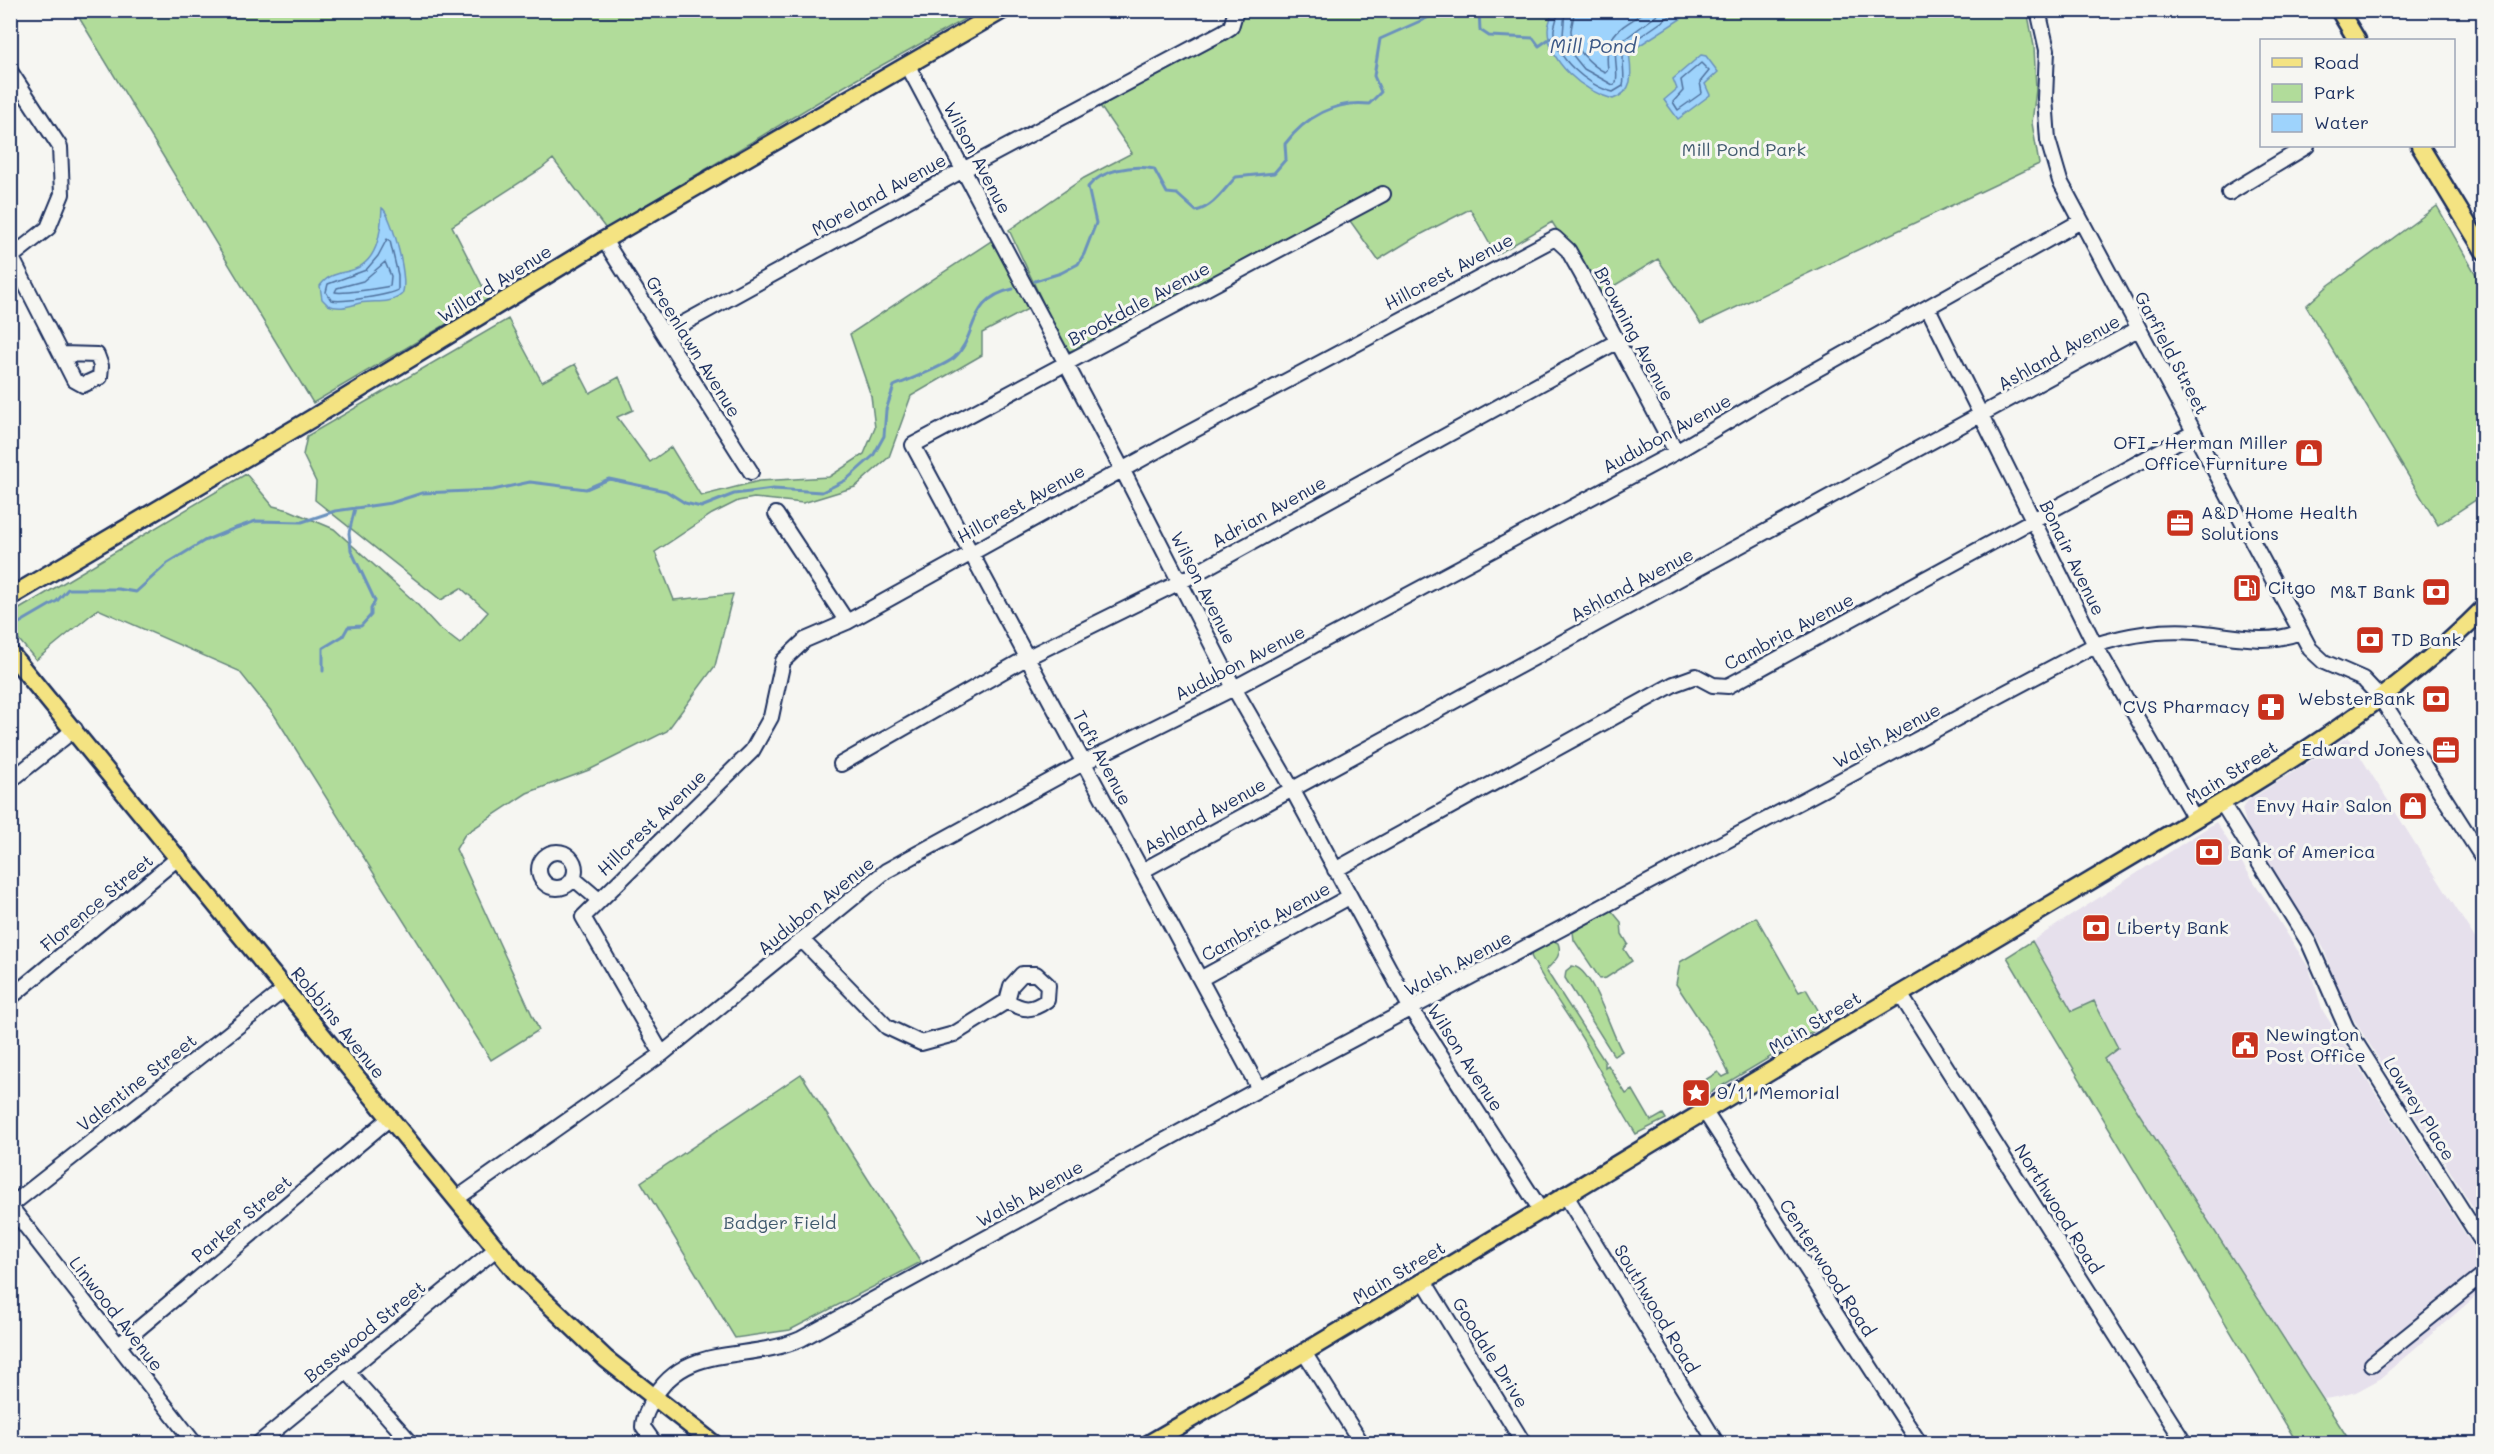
<svg xmlns="http://www.w3.org/2000/svg" width="2494" height="1454" font-family="Mali,sans-serif">
<style>
.built{fill:#e6e0ec}
.green{fill:#b1dc9a;stroke:#66867c;stroke-width:1.5}
.water{fill:#9ed3fc;stroke:#6a91bd;stroke-width:1.5}
.lines{fill:none;stroke-linecap:round;stroke-linejoin:round}
.shore{stroke:#4f719d;stroke-width:1.5}
.stream{stroke:#6a91bd;stroke-width:3}
.minor-casing{stroke:#1b2f5e;stroke-width:18}
.major-casing{stroke:#1b2f5e;stroke-width:21}
.minor{stroke:#f6f6f2;stroke-width:14}
.major{stroke:#f4e382;stroke-width:16}
.labels{text-anchor:middle;stroke-width:6;stroke-linejoin:round;paint-order:stroke}
.park-label{font-size:18px;fill:#405a6d;stroke:#f6f6f2}
.street-label{font-size:18px;fill:#1b2f5e;stroke:#f6f6f2}
.poi-label{font-size:18px;fill:#1b2f5e;stroke:#f6f6f2;text-anchor:start}
.water-label{font-size:20px;font-style:italic;fill:#3c5886;stroke:#f6f6f2}
</style>
<rect width="100%" height="100%" fill="#f6f6f2"/>
<filter id="ink" filterUnits="userSpaceOnUse"><feTurbulence type="fractalNoise" baseFrequency=".0167" numOctaves="2"/><feDisplacementMap in="SourceGraphic" scale="12" xChannelSelector="R" yChannelSelector="G"/><feConvolveMatrix kernelMatrix="1 2 1 2 8 2 1 2 1" color-interpolation-filters="sRGB"/></filter>
<g filter="url(#ink)">
<path class="built" d="M2348 737 2483 951V1223L2340 998 2324 949 2249 833 2242 809 2246 802Z
M2216 822 2309 968 2323 1011 2483 1262V1290L2378 1380 2356 1392 2337 1397 2324 1399 2103 1058 2094 1001 2072 1012 2032 941Z"/>
<path class="green" d="M2027 10 2034 46 2036 89 2032 123 2039 164 1701 324 1658 259 1599 295 1552 222 1496 255 1470 209 1414 238 1378 260 1343 211 1088 346 1066 352 1009 230 1084 178 1132 153 1100 106 1208 49 1239 29 1241 11Z
M75 11H979L850 83 606 229 553 159 541 169 452 226 489 299 313 403Z
M2437 206 2483 287V495L2438 525 2306 306 2329 285Z
M994 239 1028 309 982 333V355L911 396 889 457 855 487 803 503 754 498 738 501 712 514 655 552 674 600 733 594 715 666 667 731 589 770 527 793 465 834 456 849 539 1030 491 1060 275 716 239 671 98 609 36 660 14 634 11 614 246 474 273 506 289 510 334 529 415 602 438 627 460 644 488 612 461 588 441 600 315 500 316 482 303 455 307 436 508 319 542 382 575 364 590 393 619 377 633 410 617 417 650 462 671 447 701 496 759 481 829 477 864 454 875 428 871 396 850 334Z
M1611 910 1621 922 1622 934 1628 944 1624 949 1632 961 1606 978 1600 979 1574 940 1573 932Z
M1756 917 1799 992 1806 989 1826 1024 1688 1106 1682 1098 1684 1093 1718 1072 1723 1077 1729 1074 1712 1039 1676 984 1680 962Z
M1554 941 1558 943C1563 955 1554 962 1546 970L1605 1062V1067L1608 1065 1626 1094 1633 1090 1651 1121 1663 1114 1666 1119 1636 1134C1618 1105 1602 1075 1586 1045 1568 1014 1546 987 1530 954Z
M2032 941 2072 1011 2094 1001 2118 1048 2104 1059 2351 1443H2297L2007 957Z
M1572 966C1593 967 1611 1034 1622 1051L1614 1056 1565 978 1566 971Z
M801 1074 921 1262 790 1330 735 1338 641 1182Z"/>
<path class="water" d="M1552 11H1693L1629 52C1631 71 1636 91 1613 99 1583 91 1548 63 1548 29 1548 23 1552 18 1552 11Z
M1701 55 1706 56 1718 72 1705 84 1710 95 1678 119 1664 100 1677 89 1673 79Z
M382 208C392 214 411 287 401 295 389 305 374 300 360 303 349 306 340 310 328 305L322 299 320 286C327 275 337 274 349 271 378 264 381 233 382 208Z"/>
<g class="lines">
<path class="shore" d="M1558 10C1558 18 1555 23 1554 29 1552 56 1589 87 1613 92L1623 86C1626 73 1620 59 1625 47L1679 10
M1565 10 1563 35 1571 53 1584 69 1613 85 1616 83C1619 69 1612 56 1618 44L1664 10
M1574 10C1574 17 1572 24 1571 30 1570 45 1593 67 1605 72L1608 69C1603 33 1621 28 1648 10
M1701 63 1709 71 1700 82 1702 93 1678 110 1673 102 1683 91 1681 80Z
M387 239 390 241 398 275V290C389 295 342 303 331 300L326 292 328 284 366 270 378 256Z
M385 262 391 276 390 286C382 288 342 294 335 292L337 288 363 281Z"/>
<path class="stream" d="M1479 10 1480 30 1489 36 1533 38 1539 46 1552 37
M1035 281 1061 273 1078 264 1084 254 1096 223 1088 187C1101 170 1133 164 1154 169L1167 193 1177 194 1196 211C1214 207 1224 189 1236 177L1274 173 1286 159 1285 144C1305 117 1336 100 1369 104L1381 92 1374 76 1380 39 1445 10
M14 626 57 601 68 589H118L136 592 168 563 204 541 233 529 256 521 302 522 335 511 391 503 422 493 493 490 530 482 586 489 609 479 666 491 685 503 701 507 734 494 773 489 822 492 846 480 873 456 884 436 886 410 894 386C910 379 941 368 954 358 978 337 966 299 1013 289
M323 671V648L343 636 348 627 361 626 371 615V609L375 601 351 550 349 533 355 508"/>
<g class="minor-casing">
<path id="minor" d="M2038 10 2047 50 2045 98 2048 140 2060 181 2310 649 2324 662 2363 679 2380 697 2484 860
M908 66 1122 469 1234 688 1292 789 1411 1009 1540 1209
M10 71 60 147 62 194 48 228 10 258
M2229 193 2307 146
M604 240 751 472
M12 258 74 380 83 385 100 377 101 366 97 355 62 354
M1928 308 2095 645 2195 819
M664 334 963 170 1223 32 1231 27 1236 10
M776 514 847 622
M841 764 1028 657 1180 582 1618 341
M10 781 75 729
M2222 803 2309 943 2346 1027 2484 1245
M539 870a18 18 0 1 1 36 0a18 18 0 1 1-36 0Z
M1335 870 1674 684 1696 676 1713 685 1728 686 2193 433
M1142 871 2138 329
M573 878 599 900
M803 941 887 1027 921 1043 954 1034 1007 1001 1011 986 1022 974H1036L1048 985 1047 1000C1031 1012 1023 1010 1007 1001
M1200 979 1349 897
M1900 994 2185 1444
M10 998 179 857
M662 1054 583 917 752 751 771 717 783 661 805 640 847 622 1185 435 1555 238 1568 250 1581 273 1676 452
M1259 1089 913 445 1383 194
M1705 1112 1920 1444
M1565 1194 1717 1444
M456 1199 662 1054 886 871 1083 763 1234 688 1676 452 1775 393 2081 221
M10 1206 285 989
M10 1206 195 1444
M1424 1281 1524 1444
M118 1346 390 1118
M1305 1354 1362 1444
M2372 1364 2484 1274
M346 1370 412 1444
M258 1444 496 1249
M655 1444 643 1427C643 1417 648 1410 652 1401 685 1341 746 1363 801 1339L1259 1089 2095 645C2126 635 2163 629 2195 632 2231 635 2266 646 2300 632"/>
</g>
<g class="major-casing">
<path id="major" d="M2339 10 2357 40
M2420 146 2484 251
M10 597 311 419 604 240 1003 10
M10 653 519 1276 606 1359 714 1444
M1148 1444C1410 1293 1664 1133 1924 980 2008 930 2092 880 2176 830 2284 766 2394 699 2484 608"/>
</g>
<use href="#minor" class="minor"/>
<use href="#major" class="major"/>
</g>
</g>
<defs>
<g id="shop-square" transform="scale(1.5)"><rect x="-9" y="-9" width="18" height="18" rx="4" fill="#c8321e" stroke="#f6f6f2"/><path d="M-5-2.5h2.3a2.7 3.5 0 0 1 5.4 0H5L5.5 6h-11ZM-1.5-2.5h3a1.5 2.3 0 0 0-3 0Z" fill="#fff"/></g>
<g id="office-square" transform="scale(1.5)"><rect x="-9" y="-9" width="18" height="18" rx="4" fill="#c8321e" stroke="#f6f6f2"/><path d="M-6-3h4V-5.5h4V-3h4V5H-6ZM-1-4.5V-3h2v-1.5ZM-6 0V1H6V0Z" fill="#fff"/></g>
<g id="fuel-square" transform="scale(1.5)"><rect x="-9" y="-9" width="18" height="18" rx="4" fill="#c8321e" stroke="#f6f6f2"/><path d="M-5.5-6h7V0h2V4h1.3V-2.5L3-4.5l.8-.8L6-3V5H2.5V1h-1V6h-7ZM-4.2-4.7v3.2H.2V-4.7Z" fill="#fff"/></g>
<g id="bank-square" transform="scale(1.5)"><rect x="-9" y="-9" width="18" height="18" rx="4" fill="#c8321e" stroke="#f6f6f2"/><path d="M-6-4H6V4H-6ZM0-2.3a2.3 2.3 0 1 0 0 4.6a2.3 2.3 0 1 0 0-4.6Z" fill="#fff"/></g>
<g id="pharmacy-square" transform="scale(1.5)"><rect x="-9" y="-9" width="18" height="18" rx="4" fill="#c8321e" stroke="#f6f6f2"/><path d="M-2-6h4v4h4v4h-4v4h-4v-4h-4v-4h4Z" fill="#fff"/></g>
<g id="civic-square" transform="scale(1.5)"><rect x="-9" y="-9" width="18" height="18" rx="4" fill="#c8321e" stroke="#f6f6f2"/><path d="M-.6-6.5H3V-4.5H.6V-3L4-1V1h2V6H-6V1h2V-1L-.6-3ZM-1.2 2.5V6h2.4V2.5Z" fill="#fff"/></g>
<g id="sight-square" transform="scale(1.5)"><rect x="-9" y="-9" width="18" height="18" rx="4" fill="#c8321e" stroke="#f6f6f2"/><path d="M0-6L1.8-2.2L6-1.7L2.9 1.2L3.7 5.4L0 3.3L-3.7 5.4L-2.9 1.2L-6-1.7L-1.8-2.2Z" fill="#fff"/></g>
</defs>
<g fill-rule="evenodd">
<use href="#shop-square" x="2309" y="453"/>
<use href="#office-square" x="2180" y="523"/>
<use href="#fuel-square" x="2247" y="588"/>
<use href="#bank-square" x="2436" y="592"/>
<use href="#bank-square" x="2370" y="640"/>
<use href="#bank-square" x="2436" y="699"/>
<use href="#pharmacy-square" x="2271" y="707"/>
<use href="#office-square" x="2446" y="750"/>
<use href="#shop-square" x="2413" y="806"/>
<use href="#bank-square" x="2209" y="852"/>
<use href="#bank-square" x="2096" y="928"/>
<use href="#civic-square" x="2245" y="1045"/>
<use href="#sight-square" x="1696" y="1093"/>
</g>
<g class="labels">
<g class="park-label">
<text x="1744" y="156">Mill Pond Park</text>
<text x="780" y="1229">Badger Field</text>
</g>
<g class="street-label">
<text transform="translate(977 158) rotate(62)" y="6">Wilson Avenue</text>
<text transform="translate(879 195) rotate(-29)" y="6">Moreland Avenue</text>
<text transform="translate(1449 272) rotate(-28)" y="6">Hillcrest Avenue</text>
<text transform="translate(495 284) rotate(-32)" y="6">Willard Avenue</text>
<text transform="translate(1139 304) rotate(-28)" y="6">Brookdale Avenue</text>
<text transform="translate(1634 334) rotate(62)" y="6">Browning Avenue</text>
<text transform="translate(693 347) rotate(58)" y="6">Greenlawn Avenue</text>
<text transform="translate(2059 353) rotate(-29)" y="6">Ashland Avenue</text>
<text transform="translate(2171 353) rotate(62)" y="6">Garfield Street</text>
<text transform="translate(1667 434) rotate(-29)" y="6">Audubon Avenue</text>
<text transform="translate(1021 504) rotate(-29)" y="6">Hillcrest Avenue</text>
<text transform="translate(1269 512) rotate(-29)" y="6">Adrian Avenue</text>
<text transform="translate(2072 558) rotate(64)" y="6">Bonair Avenue</text>
<text transform="translate(1632 585) rotate(-28)" y="6">Ashland Avenue</text>
<text transform="translate(1203 588) rotate(63)" y="6">Wilson Avenue</text>
<text transform="translate(1789 632) rotate(-28)" y="6">Cambria Avenue</text>
<text transform="translate(1240 663) rotate(-27)" y="6">Audubon Avenue</text>
<text transform="translate(1887 736) rotate(-28)" y="6">Walsh Avenue</text>
<text transform="translate(1102 758) rotate(62)" y="6">Taft Avenue</text>
<text transform="translate(2232 773) rotate(-32)" y="6">Main Street</text>
<text transform="translate(1205 816) rotate(-29)" y="6">Ashland Avenue</text>
<text transform="translate(652 823) rotate(-44)" y="6">Hillcrest Avenue</text>
<text transform="translate(97 903) rotate(-40)" y="6">Florence Street</text>
<text transform="translate(816 906) rotate(-39)" y="6">Audubon Avenue</text>
<text transform="translate(1266 922) rotate(-29)" y="6">Cambria Avenue</text>
<text transform="translate(1458 964) rotate(-28)" y="6">Walsh Avenue</text>
<text transform="translate(338 1023) rotate(51)" y="6">Robbins Avenue</text>
<text transform="translate(1815 1023) rotate(-31)" y="6">Main Street</text>
<text transform="translate(1465 1058) rotate(57)" y="6">Wilson Avenue</text>
<text transform="translate(137 1083) rotate(-38)" y="6">Valentine Street</text>
<text transform="translate(2419 1109) rotate(58)" y="6">Lowrey Place</text>
<text transform="translate(1030 1194) rotate(-29)" y="6">Walsh Avenue</text>
<text transform="translate(2058 1209) rotate(58)" y="6">Northwood Road</text>
<text transform="translate(242 1219) rotate(-40)" y="6">Parker Street</text>
<text transform="translate(1827 1268) rotate(57)" y="6">Centerwood Road</text>
<text transform="translate(1399 1273) rotate(-31)" y="6">Main Street</text>
<text transform="translate(1656 1309) rotate(59)" y="6">Southwood Road</text>
<text transform="translate(116 1314) rotate(52)" y="6">Linwood Avenue</text>
<text transform="translate(365 1332) rotate(-39)" y="6">Basswood Street</text>
<text transform="translate(1490 1353) rotate(58)" y="6">Goodale Drive</text>
</g>
<g class="poi-label">
<text x="2288" y="449" text-anchor="end">OFI - Herman Miller<tspan x="2288" dy="21">Office Furniture</tspan></text>
<text x="2201" y="519">A&amp;D Home Health<tspan x="2201" dy="21">Solutions</tspan></text>
<text x="2268" y="594">Citgo</text>
<text x="2415" y="598" text-anchor="end">M&amp;T Bank</text>
<text x="2391" y="646">TD Bank</text>
<text x="2415" y="705" text-anchor="end">WebsterBank</text>
<text x="2250" y="713" text-anchor="end">CVS Pharmacy</text>
<text x="2425" y="756" text-anchor="end">Edward Jones</text>
<text x="2392" y="812" text-anchor="end">Envy Hair Salon</text>
<text x="2230" y="858">Bank of America</text>
<text x="2117" y="934">Liberty Bank</text>
<text x="2266" y="1041">Newington<tspan x="2266" dy="21">Post Office</tspan></text>
<text x="1717" y="1099">9/11 Memorial</text>
</g>
<g class="water-label">
<text x="1593" y="53">Mill Pond</text>
</g>
</g>
<rect width="2494" height="1454" fill="none" stroke="#f6f6f2" stroke-width="36"/>
<rect x="18" y="18" width="2458" height="1418" fill="none" stroke="#1b2f5e" stroke-width="2" filter="url(#ink)"/>
<rect x="2260" y="39" width="195" height="108" fill="#f6f6f2" stroke="#9ea6b7" stroke-width="1.5"/>
<rect x="2272" y="58" width="30" height="9" fill="#f4e382" stroke="#9ea6b7" stroke-width="1.5"/>
<text x="2314" y="69" font-size="18" fill="#1b2f5e">Road</text>
<rect x="2272" y="84" width="30" height="18" fill="#b1dc9a" stroke="#9ea6b7" stroke-width="1.5"/>
<text x="2314" y="99" font-size="18" fill="#1b2f5e">Park</text>
<rect x="2272" y="114" width="30" height="18" fill="#9ed3fc" stroke="#9ea6b7" stroke-width="1.5"/>
<text x="2314" y="129" font-size="18" fill="#1b2f5e">Water</text>
</svg>
